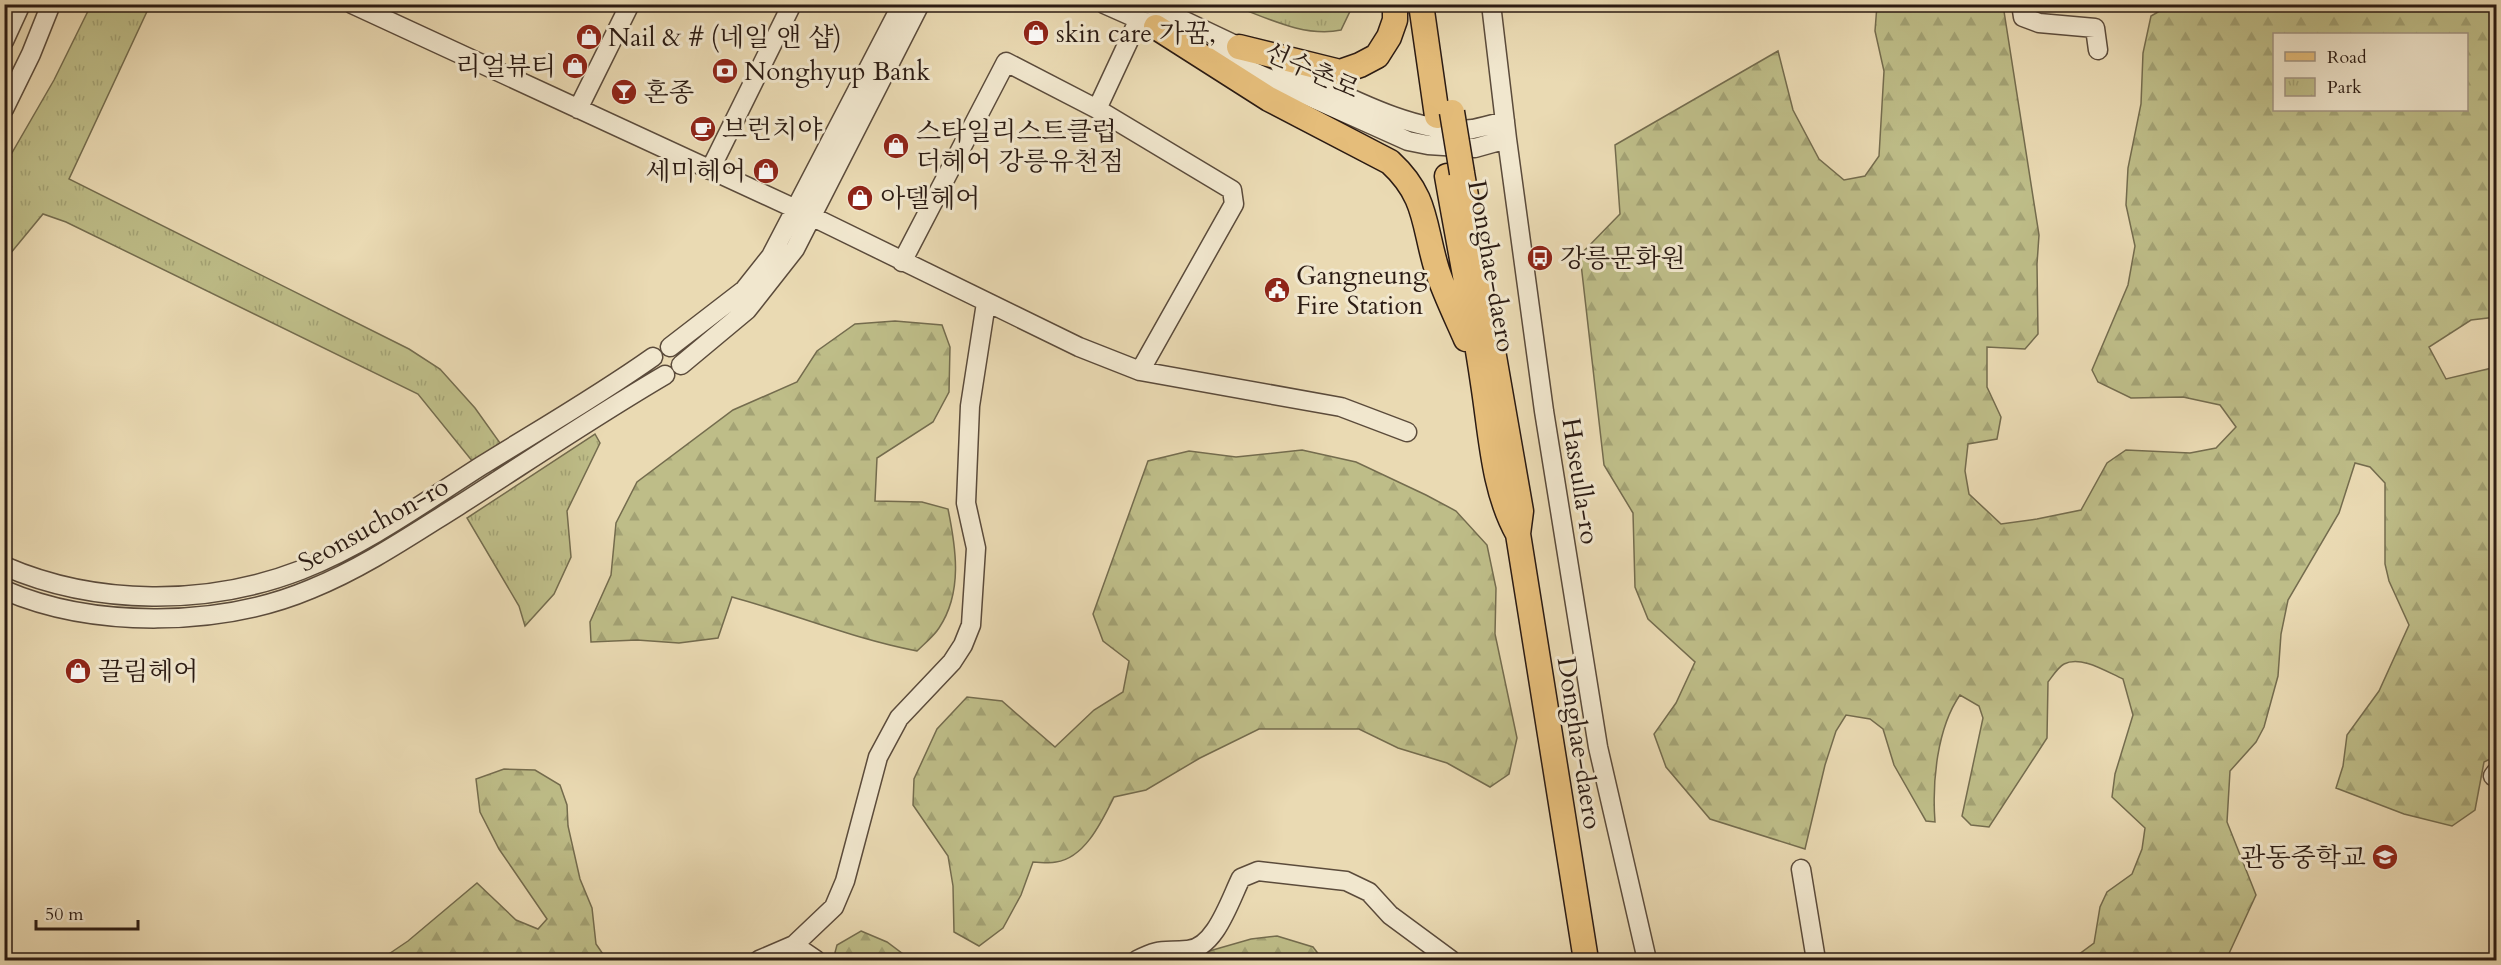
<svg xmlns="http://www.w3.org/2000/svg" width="2501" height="965" font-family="Cardo,'Noto Serif KR',serif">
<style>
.forest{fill:url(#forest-firs);stroke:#746c4e;stroke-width:1.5;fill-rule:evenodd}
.park{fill:url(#park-tufts);stroke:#746c4e;stroke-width:1.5}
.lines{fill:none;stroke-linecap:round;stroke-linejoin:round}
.minor-casing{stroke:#5b4b3b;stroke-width:21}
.major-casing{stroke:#2b1b13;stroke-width:27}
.minor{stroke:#f1e7ce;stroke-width:18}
.major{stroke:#e5bd7a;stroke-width:24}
.major-bridge-casing{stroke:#2b1b13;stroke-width:27;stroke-linecap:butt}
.major-bridge{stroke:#e5bd7a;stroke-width:24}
.labels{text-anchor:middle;stroke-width:6;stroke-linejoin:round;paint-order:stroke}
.poi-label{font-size:26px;fill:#2b1b13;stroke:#f1e7ce;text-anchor:start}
.street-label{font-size:26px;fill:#2b1b13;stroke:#f1e7ce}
</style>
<defs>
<pattern id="forest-firs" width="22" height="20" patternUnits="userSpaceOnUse" patternTransform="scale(1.5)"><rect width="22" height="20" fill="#bebd88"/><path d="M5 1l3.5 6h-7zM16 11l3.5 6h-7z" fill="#a3a274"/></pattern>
<pattern id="park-tufts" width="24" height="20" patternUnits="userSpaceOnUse" patternTransform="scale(1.5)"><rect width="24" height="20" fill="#bebd88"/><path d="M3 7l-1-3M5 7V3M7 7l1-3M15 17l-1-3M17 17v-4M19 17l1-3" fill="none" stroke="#a3a274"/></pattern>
</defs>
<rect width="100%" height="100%" fill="#eadab3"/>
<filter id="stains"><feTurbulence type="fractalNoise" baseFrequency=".00333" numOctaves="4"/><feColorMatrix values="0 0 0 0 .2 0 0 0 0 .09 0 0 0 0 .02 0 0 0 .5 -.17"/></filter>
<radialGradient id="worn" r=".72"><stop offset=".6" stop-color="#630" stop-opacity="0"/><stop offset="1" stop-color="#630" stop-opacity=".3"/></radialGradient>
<path class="forest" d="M1877 5H2003L2039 235 2037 264 2038 334 2025 349 1987 347V387L2001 417 1997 439 1968 444 1965 471 1969 494 2001 524 2037 519 2081 510 2107 463 2126 450 2190 453 2216 448 2236 427 2220 405 2183 397 2131 398 2098 382 2092 370 2128 285 2135 246 2126 205 2128 168 2141 104 2143 53 2151 16 2158 12 2157 5H2496V317L2471 320 2429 347 2446 379 2496 367V756L2484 762 2475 810 2452 826 2404 814 2336 788 2343 766 2347 735 2379 691 2409 625 2389 581 2385 564V483L2370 467 2355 463 2339 513 2288 600 2281 634 2278 676 2264 727 2256 742 2230 771 2227 822 2256 895 2226 960H2062L2075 957 2094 943 2100 907 2107 892 2132 874 2142 849 2145 828 2112 797 2115 774 2133 715 2123 679C2107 672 2081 655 2064 664 2058 667 2052 677 2048 682L2047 738 1989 827 1971 825 1962 816 1983 718 1979 706 1960 695C1937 728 1932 782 1935 822L1926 821 1894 765 1883 729 1870 719 1846 715 1836 731 1825 765 1805 849 1710 819 1666 767 1654 734 1676 703 1695 662 1648 619 1635 587 1633 513 1604 465 1580 255 1620 214 1615 145 1778 51 1793 110 1819 159 1844 180 1865 176 1879 156 1884 71 1875 31ZM2274 34H2466V110H2274Z
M895 321 942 325 950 347 949 392 933 422 877 458 875 501 922 502 948 509C956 548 963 592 939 628 934 636 924 644 917 651 854 639 794 614 732 597L718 638 679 643 637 640 591 642 590 622 611 575 616 523 637 482 733 410 797 382 817 351 855 324Z
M1302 450 1356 462 1426 495 1456 511 1487 545 1496 588 1495 634 1517 738 1509 774 1490 787 1447 763 1398 748 1359 729H1259L1200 758 1146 790 1114 797C1102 821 1085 858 1056 862 1049 864 1040 862 1033 862L1021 895 1003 928 979 946 954 932 953 886 948 856 913 805 914 779 937 729 967 697 1002 701 1055 747 1094 710 1123 692 1129 661 1103 641 1093 614 1148 461 1189 451 1236 457Z
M504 769 535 770 560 785 567 805 568 826 580 879 592 908 596 944 607 960H380L408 941 477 883 516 920 538 929 547 919 499 849 480 812 476 779Z
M861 931 887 942 911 960H833L837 945Z
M1277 936 1313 947 1323 960H1178L1251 939Z"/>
<path class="park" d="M91 5H150L69 179 409 349 440 369 475 408 500 443 473 462 418 394 66 222 43 214 5 260V165L54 80Z
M1232 5 1353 4V5L1341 30C1305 38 1265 17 1232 5Z
M595 434 600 443 567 511 571 557 554 594 525 626 519 606 467 518Z"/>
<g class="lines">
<g class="minor-casing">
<path id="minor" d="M352 4 813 217 1079 347 1140 371 1341 407 1407 432
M1104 4 1167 32
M1149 4 1250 52
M1491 4 1507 139 1544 411 1598 747 1647 960
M2021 4 2023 17 2039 23 2095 28 2098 50
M4 41 21 4
M1214 54 1408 141 1428 145 1475 148 1507 139
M1280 65C1333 89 1415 137 1473 129 1483 127 1494 124 1505 121
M4 109 31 54 51 4
M578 109 630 4
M1097 109 1138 21
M710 170 792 4
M902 262 1006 62 1097 109 1232 190 1234 204 1140 371
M670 347 744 290 771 256 902 4
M681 365 747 310 795 249 920 4
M4 566C96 606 208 606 301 570 365 545 423 503 481 466 539 430 598 396 653 357
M4 590C94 629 221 627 311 589 363 568 410 536 458 506 527 462 595 416 665 375
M2496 772 2493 776 2496 778
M1801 869 1816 960
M794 945 816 960
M759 960 794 945 834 907 845 881 878 757 899 718 952 662 963 645 971 625 976 548 966 503 970 406 986 303
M1137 960C1160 948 1162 952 1187 950 1215 949 1230 900 1241 878L1258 871 1346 881 1369 892 1390 915 1451 960"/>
</g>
<g class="major-casing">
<path id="major" d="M1421 4 1437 116
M1156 27 1269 99 1390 162C1428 197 1423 225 1437 270 1445 294 1456 316 1466 339
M1239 47 1340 72 1360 65 1377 56 1389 37 1395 20V4
M1447 176C1459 245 1473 314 1483 383 1491 434 1493 490 1518 534L1521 511 1462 173
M1518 534 1586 960"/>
</g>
<use href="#minor" class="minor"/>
<use href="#major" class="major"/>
<g class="major-bridge-casing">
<path id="major-bridge" d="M1452 112 1462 173"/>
</g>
<use href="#major-bridge" class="major-bridge"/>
</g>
<defs>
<g id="shop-disc" transform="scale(1.35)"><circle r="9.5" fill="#8f2418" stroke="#f1e7ce"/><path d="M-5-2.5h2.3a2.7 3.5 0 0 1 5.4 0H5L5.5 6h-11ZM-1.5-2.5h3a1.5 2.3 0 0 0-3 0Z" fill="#fff"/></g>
<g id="bank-disc" transform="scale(1.35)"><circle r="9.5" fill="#8f2418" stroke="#f1e7ce"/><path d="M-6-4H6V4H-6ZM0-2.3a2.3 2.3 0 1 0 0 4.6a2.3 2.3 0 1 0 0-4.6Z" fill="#fff"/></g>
<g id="bar-disc" transform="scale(1.35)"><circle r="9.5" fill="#8f2418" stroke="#f1e7ce"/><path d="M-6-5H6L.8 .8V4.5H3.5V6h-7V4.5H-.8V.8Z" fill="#fff"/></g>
<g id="cafe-disc" transform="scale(1.35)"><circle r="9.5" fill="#8f2418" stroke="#f1e7ce"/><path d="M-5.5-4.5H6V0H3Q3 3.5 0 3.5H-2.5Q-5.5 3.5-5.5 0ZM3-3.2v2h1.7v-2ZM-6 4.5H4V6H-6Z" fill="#fff"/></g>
<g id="bus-disc" transform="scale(1.35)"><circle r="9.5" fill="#8f2418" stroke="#f1e7ce"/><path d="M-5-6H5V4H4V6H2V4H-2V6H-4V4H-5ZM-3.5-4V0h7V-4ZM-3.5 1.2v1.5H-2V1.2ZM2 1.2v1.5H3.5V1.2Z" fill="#fff"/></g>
<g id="civic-disc" transform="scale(1.35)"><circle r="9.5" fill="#8f2418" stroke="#f1e7ce"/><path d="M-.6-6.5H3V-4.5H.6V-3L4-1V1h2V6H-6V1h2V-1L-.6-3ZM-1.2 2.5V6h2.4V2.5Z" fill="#fff"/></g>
<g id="school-disc" transform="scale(1.35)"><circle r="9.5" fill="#8f2418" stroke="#f1e7ce"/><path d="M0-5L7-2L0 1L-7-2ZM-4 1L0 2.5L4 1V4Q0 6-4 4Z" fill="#fff"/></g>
</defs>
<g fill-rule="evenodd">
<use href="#shop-disc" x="1036" y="33"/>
<use href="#shop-disc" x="589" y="37"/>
<use href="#shop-disc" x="575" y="66"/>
<use href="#bank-disc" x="725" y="71"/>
<use href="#bar-disc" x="624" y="92"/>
<use href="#cafe-disc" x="703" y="129"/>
<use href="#shop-disc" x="896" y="146"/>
<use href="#shop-disc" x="766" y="171"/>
<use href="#shop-disc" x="860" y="198"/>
<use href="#bus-disc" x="1540" y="258"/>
<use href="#civic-disc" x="1277" y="290"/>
<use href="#shop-disc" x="78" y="671"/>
<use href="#school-disc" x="2385" y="857"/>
</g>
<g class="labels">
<g class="poi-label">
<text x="1056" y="42">skin care 가꿈,</text>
<text x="608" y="46">Nail &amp; # (네일 앤 샵)</text>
<text x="556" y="75" text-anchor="end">리얼뷰티</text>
<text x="744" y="80">Nonghyup Bank</text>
<text x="644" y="101">혼종</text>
<text x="722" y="138">브런치야</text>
<text x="916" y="140">스타일리스트클럽<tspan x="916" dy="30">더헤어 강릉유천점</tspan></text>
<text x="746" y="180" text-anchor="end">세미헤어</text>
<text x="880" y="207">아델헤어</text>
<text x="1560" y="267">강릉문화원</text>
<text x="1296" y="284">Gangneung<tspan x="1296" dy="30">Fire Station</tspan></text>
<text x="98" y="680">끌림헤어</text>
<text x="2366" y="866" text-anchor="end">관동중학교</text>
</g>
<g class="street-label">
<text transform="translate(1312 70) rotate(24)" y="9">선수촌로</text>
<text transform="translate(1492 266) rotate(80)" y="9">Donghae-daero</text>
<text transform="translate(1581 481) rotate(81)" y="9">Haseulla-ro</text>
<text transform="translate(373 524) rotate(-29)" y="9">Seonsuchon-ro</text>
<text transform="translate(1580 743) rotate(81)" y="9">Donghae-daero</text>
</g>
</g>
<rect width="2501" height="965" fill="none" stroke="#eadab3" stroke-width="24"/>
<rect x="6" y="6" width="2489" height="953" fill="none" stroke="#2b1b13" stroke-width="3"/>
<rect x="12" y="12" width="2477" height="941" fill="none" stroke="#2b1b13" stroke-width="1.5"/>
<rect x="2273" y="33" width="195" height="78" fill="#f1e7ce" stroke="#a29583" stroke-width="1.5"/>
<rect x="2285" y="52" width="30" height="9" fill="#e5bd7a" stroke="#a29583" stroke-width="1.5"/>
<text x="2327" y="63" font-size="18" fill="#2b1b13">Road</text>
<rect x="2285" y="78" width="30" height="18" fill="url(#park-tufts)" stroke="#a29583" stroke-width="1.5"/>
<text x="2327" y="93" font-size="18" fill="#2b1b13">Park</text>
<path d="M36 920v9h102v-9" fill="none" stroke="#2b1b13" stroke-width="3"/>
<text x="45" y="920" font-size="18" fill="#2b1b13" stroke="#f1e7ce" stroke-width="4.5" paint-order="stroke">50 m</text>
<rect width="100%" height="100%" filter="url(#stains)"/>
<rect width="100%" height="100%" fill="url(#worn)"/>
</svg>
